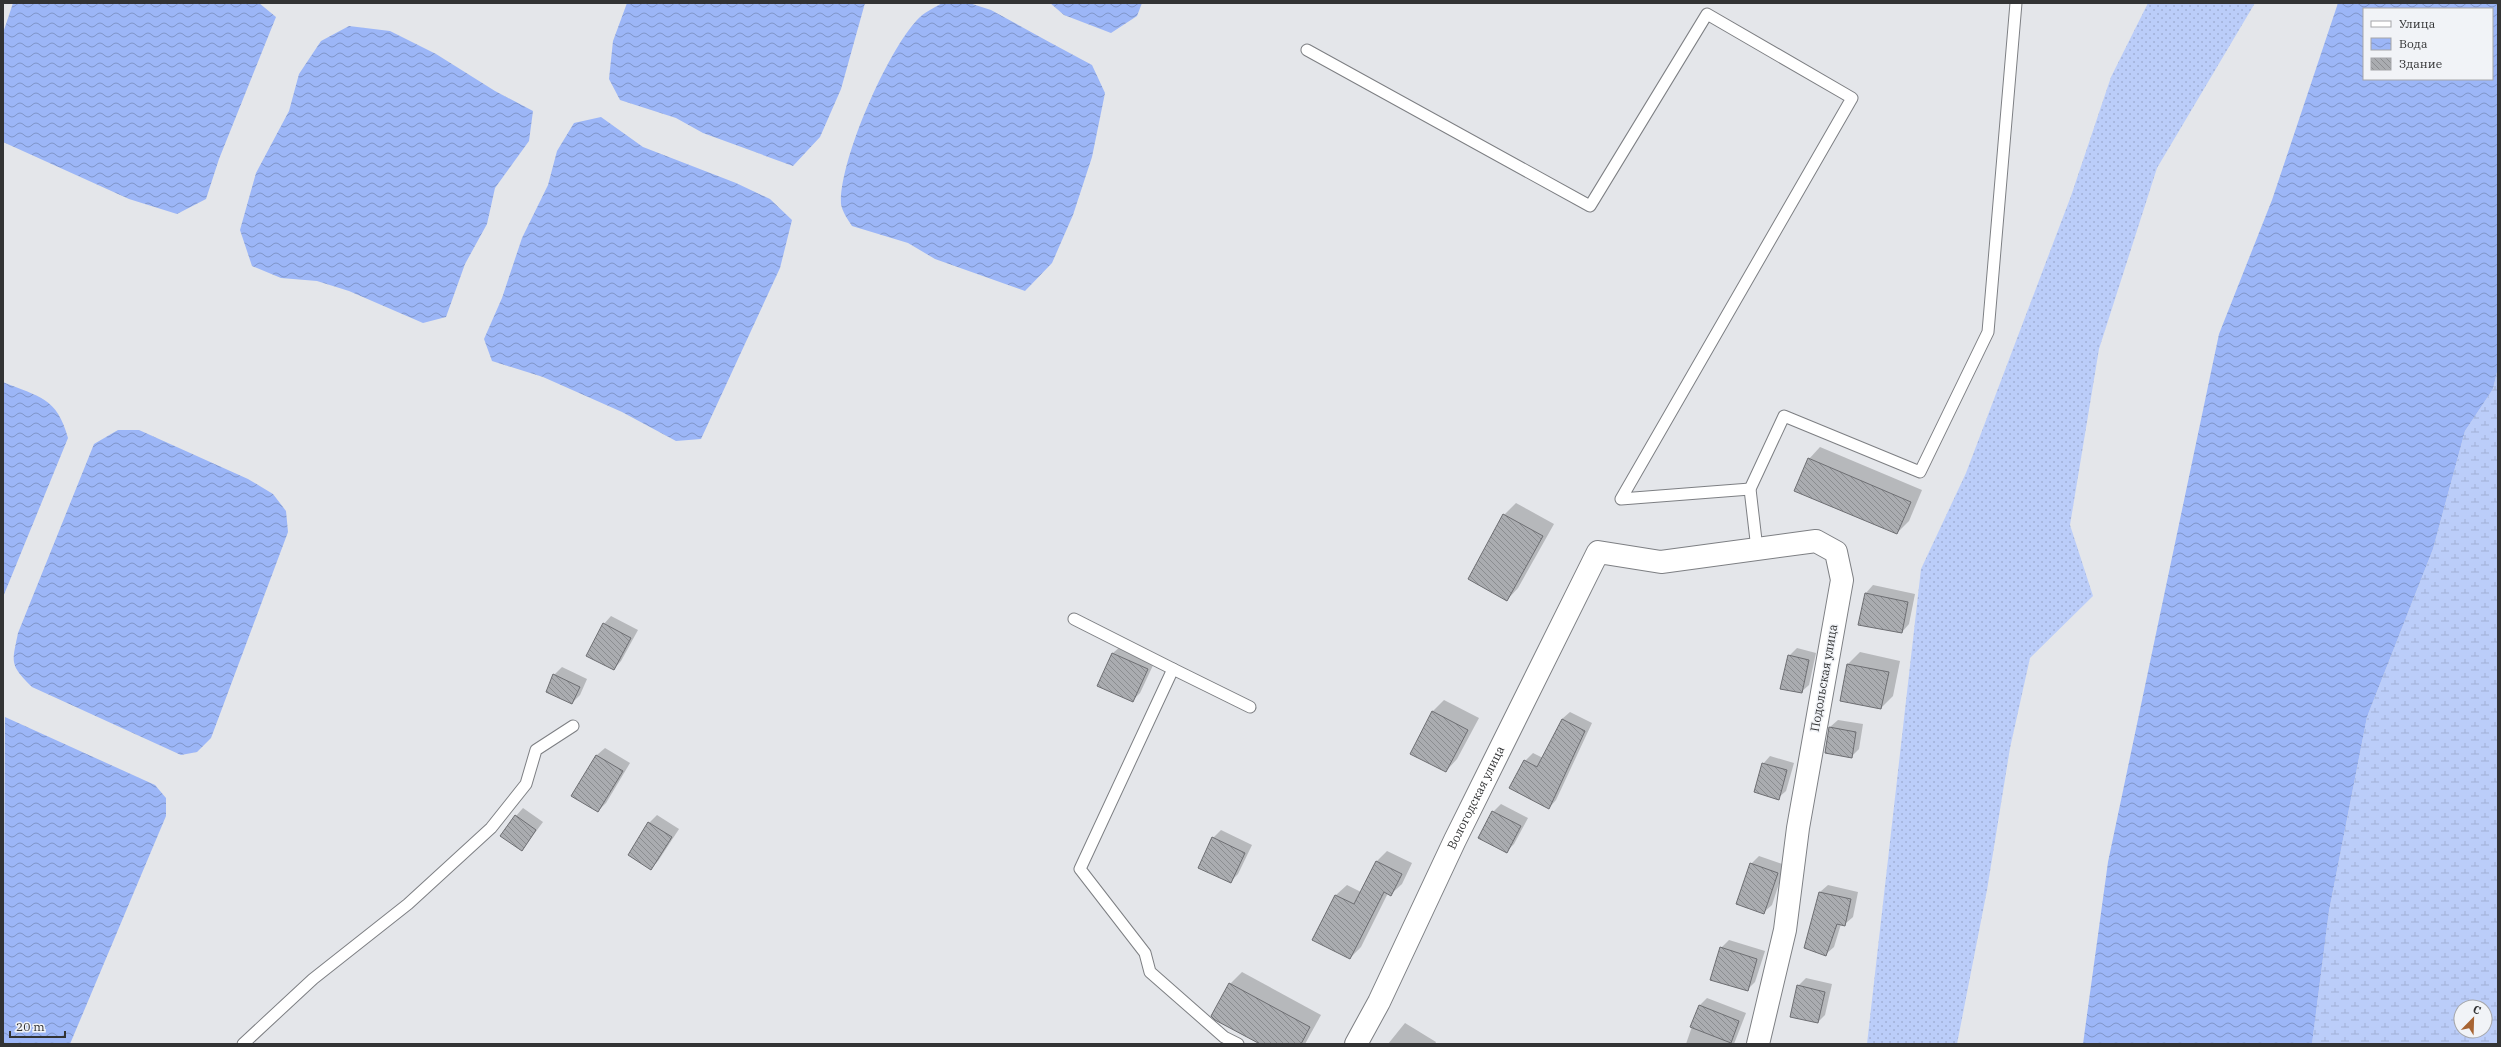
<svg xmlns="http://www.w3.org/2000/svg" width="2501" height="1047" viewBox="0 0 2501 1047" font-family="'IBM Plex Serif',serif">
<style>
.grass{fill:url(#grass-dots)}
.wetland{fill:url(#wetland-marsh);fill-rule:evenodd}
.water{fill:url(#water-waves);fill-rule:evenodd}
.shadow{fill:#0003}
.building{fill:url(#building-back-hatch);stroke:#6d6e72}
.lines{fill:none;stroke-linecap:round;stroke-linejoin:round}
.service-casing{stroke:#7d7f83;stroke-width:13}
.minor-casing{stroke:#7d7f83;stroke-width:24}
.service{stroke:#fff;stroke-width:11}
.minor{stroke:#fff;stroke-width:22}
.labels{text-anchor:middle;stroke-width:3;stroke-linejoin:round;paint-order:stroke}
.street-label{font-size:12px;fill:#323334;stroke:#f1f3f7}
</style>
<defs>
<pattern id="grass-dots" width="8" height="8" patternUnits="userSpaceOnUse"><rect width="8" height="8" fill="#bbcdf9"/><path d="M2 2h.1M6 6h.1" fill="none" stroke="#a1b0d6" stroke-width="1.8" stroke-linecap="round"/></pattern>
<pattern id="wetland-marsh" width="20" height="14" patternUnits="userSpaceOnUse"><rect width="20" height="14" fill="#bbcdf9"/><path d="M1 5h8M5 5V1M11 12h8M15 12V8" fill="none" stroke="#a1b0d6"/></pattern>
<pattern id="water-waves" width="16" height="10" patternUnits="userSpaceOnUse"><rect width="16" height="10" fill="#9cb6f7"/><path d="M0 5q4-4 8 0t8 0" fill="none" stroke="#8095c9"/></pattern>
<pattern id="building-back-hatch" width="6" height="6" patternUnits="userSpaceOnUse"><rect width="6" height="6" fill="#aaacb0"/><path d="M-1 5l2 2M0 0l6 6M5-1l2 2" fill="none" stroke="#8b8d90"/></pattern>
</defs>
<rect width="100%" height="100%" fill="#e4e6ea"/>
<path class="grass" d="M 2148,3 L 2255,3 L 2157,168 L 2099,349 L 2070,525 L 2093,596 L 2030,658 L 2010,748 L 1987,890 L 1957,1044 L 1867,1044 L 1921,569 L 1966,473 L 2071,196 L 2111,77 Z"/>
<path class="wetland" d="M 2498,368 L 2498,1044 L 2312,1044 L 2329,911 L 2367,717 L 2433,549 L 2465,431 L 2493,389 ZM 2461,1007 L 2485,1007 L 2485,1031 L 2461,1031 Z"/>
<g class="water">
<path d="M 13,3 L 259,3 L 276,17 L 219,159 L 206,199 L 177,214 L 129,199 L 3,142 L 3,33 Z"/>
<path d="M 627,3 L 865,3 L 841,89 L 820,137 L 793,166 L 703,133 L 676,118 L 620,100 L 609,79 L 613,41 Z"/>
<path d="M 942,3 L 969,3 L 991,10 L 1051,43 L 1092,65 L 1105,93 L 1092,157 L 1073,215 L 1052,263 L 1025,291 L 935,259 L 908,243 L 852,226 C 848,220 842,211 841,204 C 839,161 887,52 917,20 C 923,13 934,8 942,3 Z"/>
<path d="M 1050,3 L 1142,3 L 1137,16 L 1111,33 L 1064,15 Z"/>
<path d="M 2338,3 L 2498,3 L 2498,368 L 2493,389 L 2465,431 L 2433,549 L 2367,717 L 2329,911 L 2312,1044 L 2083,1044 L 2108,862 L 2219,334 L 2272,200 ZM 2364,9 L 2492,9 L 2492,79 L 2364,79 Z"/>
<path d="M 349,26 L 390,31 L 436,54 L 495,91 L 533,111 L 529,141 L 495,188 L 487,224 L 465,264 L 446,317 L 423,323 L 349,291 L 317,281 L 281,278 L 252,266 L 240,230 L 256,173 L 289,111 L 299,74 L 321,41 Z"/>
<path d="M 601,117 L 643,147 L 736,183 L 770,199 L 792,220 L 780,268 L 701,439 L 676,441 L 622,412 L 543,377 L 492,361 L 484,339 L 502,298 L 522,238 L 548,185 L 557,151 L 574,123 Z"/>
<path d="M 3,382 C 39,397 57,397 68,438 L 3,597 Z"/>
<path d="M 118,430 L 139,430 L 248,479 L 273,494 L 286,511 L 288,532 L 211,738 L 197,752 L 181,755 L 32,687 C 9,664 12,663 18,633 L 94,444 Z"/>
<path d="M 5,717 L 155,785 L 166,798 L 166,816 L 70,1044 L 3,1044 Z"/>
</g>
<g class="shadow">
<path d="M 1820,447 L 1922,490 L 1909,521 L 1897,533 L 1809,459 Z"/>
<path d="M 1516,503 L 1554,524 L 1518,588 L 1507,600 L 1504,515 Z"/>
<path d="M 1873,585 L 1915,594 L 1909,624 L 1902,632 L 1866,593 Z"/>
<path d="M 611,616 L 638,630 L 621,661 L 614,669 L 604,624 Z"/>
<path d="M 1121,646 L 1155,661 L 1140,693 L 1132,701 L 1113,653 Z"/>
<path d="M 1797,648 L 1816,653 L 1809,685 L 1801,692 L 1789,656 Z"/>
<path d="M 1860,652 L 1900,661 L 1893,696 L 1881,708 L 1841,700 L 1848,664 Z"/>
<path d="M 562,667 L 587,679 L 580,695 L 572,703 L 554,675 Z"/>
<path d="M 1444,700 L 1479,718 L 1457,759 L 1446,771 L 1432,712 Z"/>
<path d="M 1570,712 L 1592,723 L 1556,800 L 1549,808 L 1525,761 L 1533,753 L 1543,758 L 1562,719 Z"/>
<path d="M 1838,720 L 1863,724 L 1859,749 L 1851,757 L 1830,727 Z"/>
<path d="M 605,748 L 630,763 L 606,803 L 598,811 L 573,795 L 597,755 Z"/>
<path d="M 1770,756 L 1794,763 L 1786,791 L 1778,798 L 1763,764 Z"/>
<path d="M 1501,804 L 1528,818 L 1514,844 L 1506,852 L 1493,812 Z"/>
<path d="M 523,808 L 543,822 L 522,850 L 516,816 Z"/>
<path d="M 657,815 L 679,829 L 658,861 L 651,869 L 649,823 Z"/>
<path d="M 1221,830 L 1252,845 L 1238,874 L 1230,882 L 1213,838 Z"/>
<path d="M 1387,851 L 1412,863 L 1402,884 L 1391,894 L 1388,893 L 1361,947 L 1350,958 L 1313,939 L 1336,895 L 1347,885 L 1361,892 L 1377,861 Z"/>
<path d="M 1759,856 L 1785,865 L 1772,905 L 1764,912 L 1751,864 Z"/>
<path d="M 1828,885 L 1858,892 L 1853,917 L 1845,924 L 1841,924 L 1834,947 L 1826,954 L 1820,892 Z"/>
<path d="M 1729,940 L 1765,951 L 1755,982 L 1747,990 L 1721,948 Z"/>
<path d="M 1242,972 L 1321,1015 L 1305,1044 L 1263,1044 L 1230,984 Z"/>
<path d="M 1806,978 L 1832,984 L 1825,1015 L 1818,1022 L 1798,986 Z"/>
<path d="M 1707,998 L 1746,1013 L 1734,1044 L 1686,1044 L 1699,1006 Z"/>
<path d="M 1405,1023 L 1436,1042 L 1435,1044 L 1388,1044 Z"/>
</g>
<g class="building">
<path d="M 1808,458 L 1911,502 L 1897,534 L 1794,491 Z"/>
<path d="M 1503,514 L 1543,536 L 1507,601 L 1468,579 Z"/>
<path d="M 1865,593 L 1908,602 L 1902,633 L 1858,625 Z"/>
<path d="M 603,623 L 631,638 L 614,670 L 586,656 Z"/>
<path d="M 1112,653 L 1148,669 L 1133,702 L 1097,686 Z"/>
<path d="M 1788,655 L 1809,660 L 1802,693 L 1780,689 Z"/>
<path d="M 1847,664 L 1889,672 L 1881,709 L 1840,701 Z"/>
<path d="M 553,674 L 580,687 L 572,704 L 546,692 Z"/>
<path d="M 1432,711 L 1468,730 L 1446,772 L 1410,754 Z"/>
<path d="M 1562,719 L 1585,731 L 1549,809 L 1509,788 L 1524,760 L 1537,767 Z"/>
<path d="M 1829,727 L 1856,732 L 1852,758 L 1825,753 Z"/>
<path d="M 596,755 L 623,771 L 598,812 L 571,796 Z"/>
<path d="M 1762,763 L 1787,770 L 1779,800 L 1754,792 Z"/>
<path d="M 1492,811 L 1521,826 L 1507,853 L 1478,838 Z"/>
<path d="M 515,815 L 536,830 L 522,851 L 500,836 Z"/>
<path d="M 648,822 L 672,837 L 651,870 L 628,855 Z"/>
<path d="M 1212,837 L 1245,853 L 1231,883 L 1198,868 Z"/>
<path d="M 1376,861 L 1402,874 L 1391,896 L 1384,892 L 1350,959 L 1312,940 L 1335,895 L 1354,904 Z"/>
<path d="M 1750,863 L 1778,873 L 1764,914 L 1736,904 Z"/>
<path d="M 1819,892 L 1851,899 L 1845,926 L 1837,924 L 1826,956 L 1804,948 Z"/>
<path d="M 1720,947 L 1757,959 L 1748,991 L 1710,980 Z"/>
<path d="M 1229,983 L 1310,1027 L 1301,1044 L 1260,1044 L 1215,1020 L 1211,1016 Z"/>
<path d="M 1797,985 L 1825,992 L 1818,1023 L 1790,1017 Z"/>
<path d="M 1699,1005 L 1739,1021 L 1731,1043 L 1690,1027 Z"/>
</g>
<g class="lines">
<defs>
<g id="service">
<path d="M 1307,50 L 1590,206 L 1707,14 L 1852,98 L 1621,499 L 1750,489"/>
<path d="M 1757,549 L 1750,489 L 1784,416 L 1920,472 L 1988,332 L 2016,3"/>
<path d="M 1074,619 L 1173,669 L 1080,869 L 1145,953 L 1150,972 L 1224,1037 L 1238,1044"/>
<path d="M 1173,669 L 1250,707"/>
<path d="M 243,1044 L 313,979 L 408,904 L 491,828 L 526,784 L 536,750 L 573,726"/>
</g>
<g id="minor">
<path id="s1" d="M 1356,1044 L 1379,1002 L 1455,840 L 1598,552 L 1661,562 L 1816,541 L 1836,552 L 1842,580 L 1798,828 L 1785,930 L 1758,1044"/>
</g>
</defs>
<use href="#service" class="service-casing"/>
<use href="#minor" class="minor-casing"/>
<use href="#service" class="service"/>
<use href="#minor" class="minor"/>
</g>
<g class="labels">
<g class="street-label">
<text transform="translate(1824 678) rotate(-80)" y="4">Подольская улица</text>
<text dy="4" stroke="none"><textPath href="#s1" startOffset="274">Вологодская улица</textPath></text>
</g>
</g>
<rect width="2501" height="1047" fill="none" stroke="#323334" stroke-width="8"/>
<rect x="2363" y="8" width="130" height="72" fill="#f1f3f7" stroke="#a5a6a9"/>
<rect x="2371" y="21" width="20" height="6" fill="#ffffff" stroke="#a5a6a9"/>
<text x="2399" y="28" font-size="12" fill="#323334">Улица</text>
<rect x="2371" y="38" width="20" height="12" fill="url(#water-waves)" stroke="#a5a6a9"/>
<text x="2399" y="48" font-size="12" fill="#323334">Вода</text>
<rect x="2371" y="58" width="20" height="12" fill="url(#building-back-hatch)" stroke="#a5a6a9"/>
<text x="2399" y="68" font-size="12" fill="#323334">Здание</text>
<g transform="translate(2473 1019) rotate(23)"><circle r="19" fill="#f1f3f7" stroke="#a5a6a9"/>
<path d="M0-3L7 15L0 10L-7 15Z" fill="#a76433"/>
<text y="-6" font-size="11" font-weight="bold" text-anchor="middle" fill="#323334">С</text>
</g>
<path d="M10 1031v6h55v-6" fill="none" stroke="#323334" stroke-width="2"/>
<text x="16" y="1031" font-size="12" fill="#323334" stroke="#f1f3f7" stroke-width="3" paint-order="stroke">20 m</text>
</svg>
